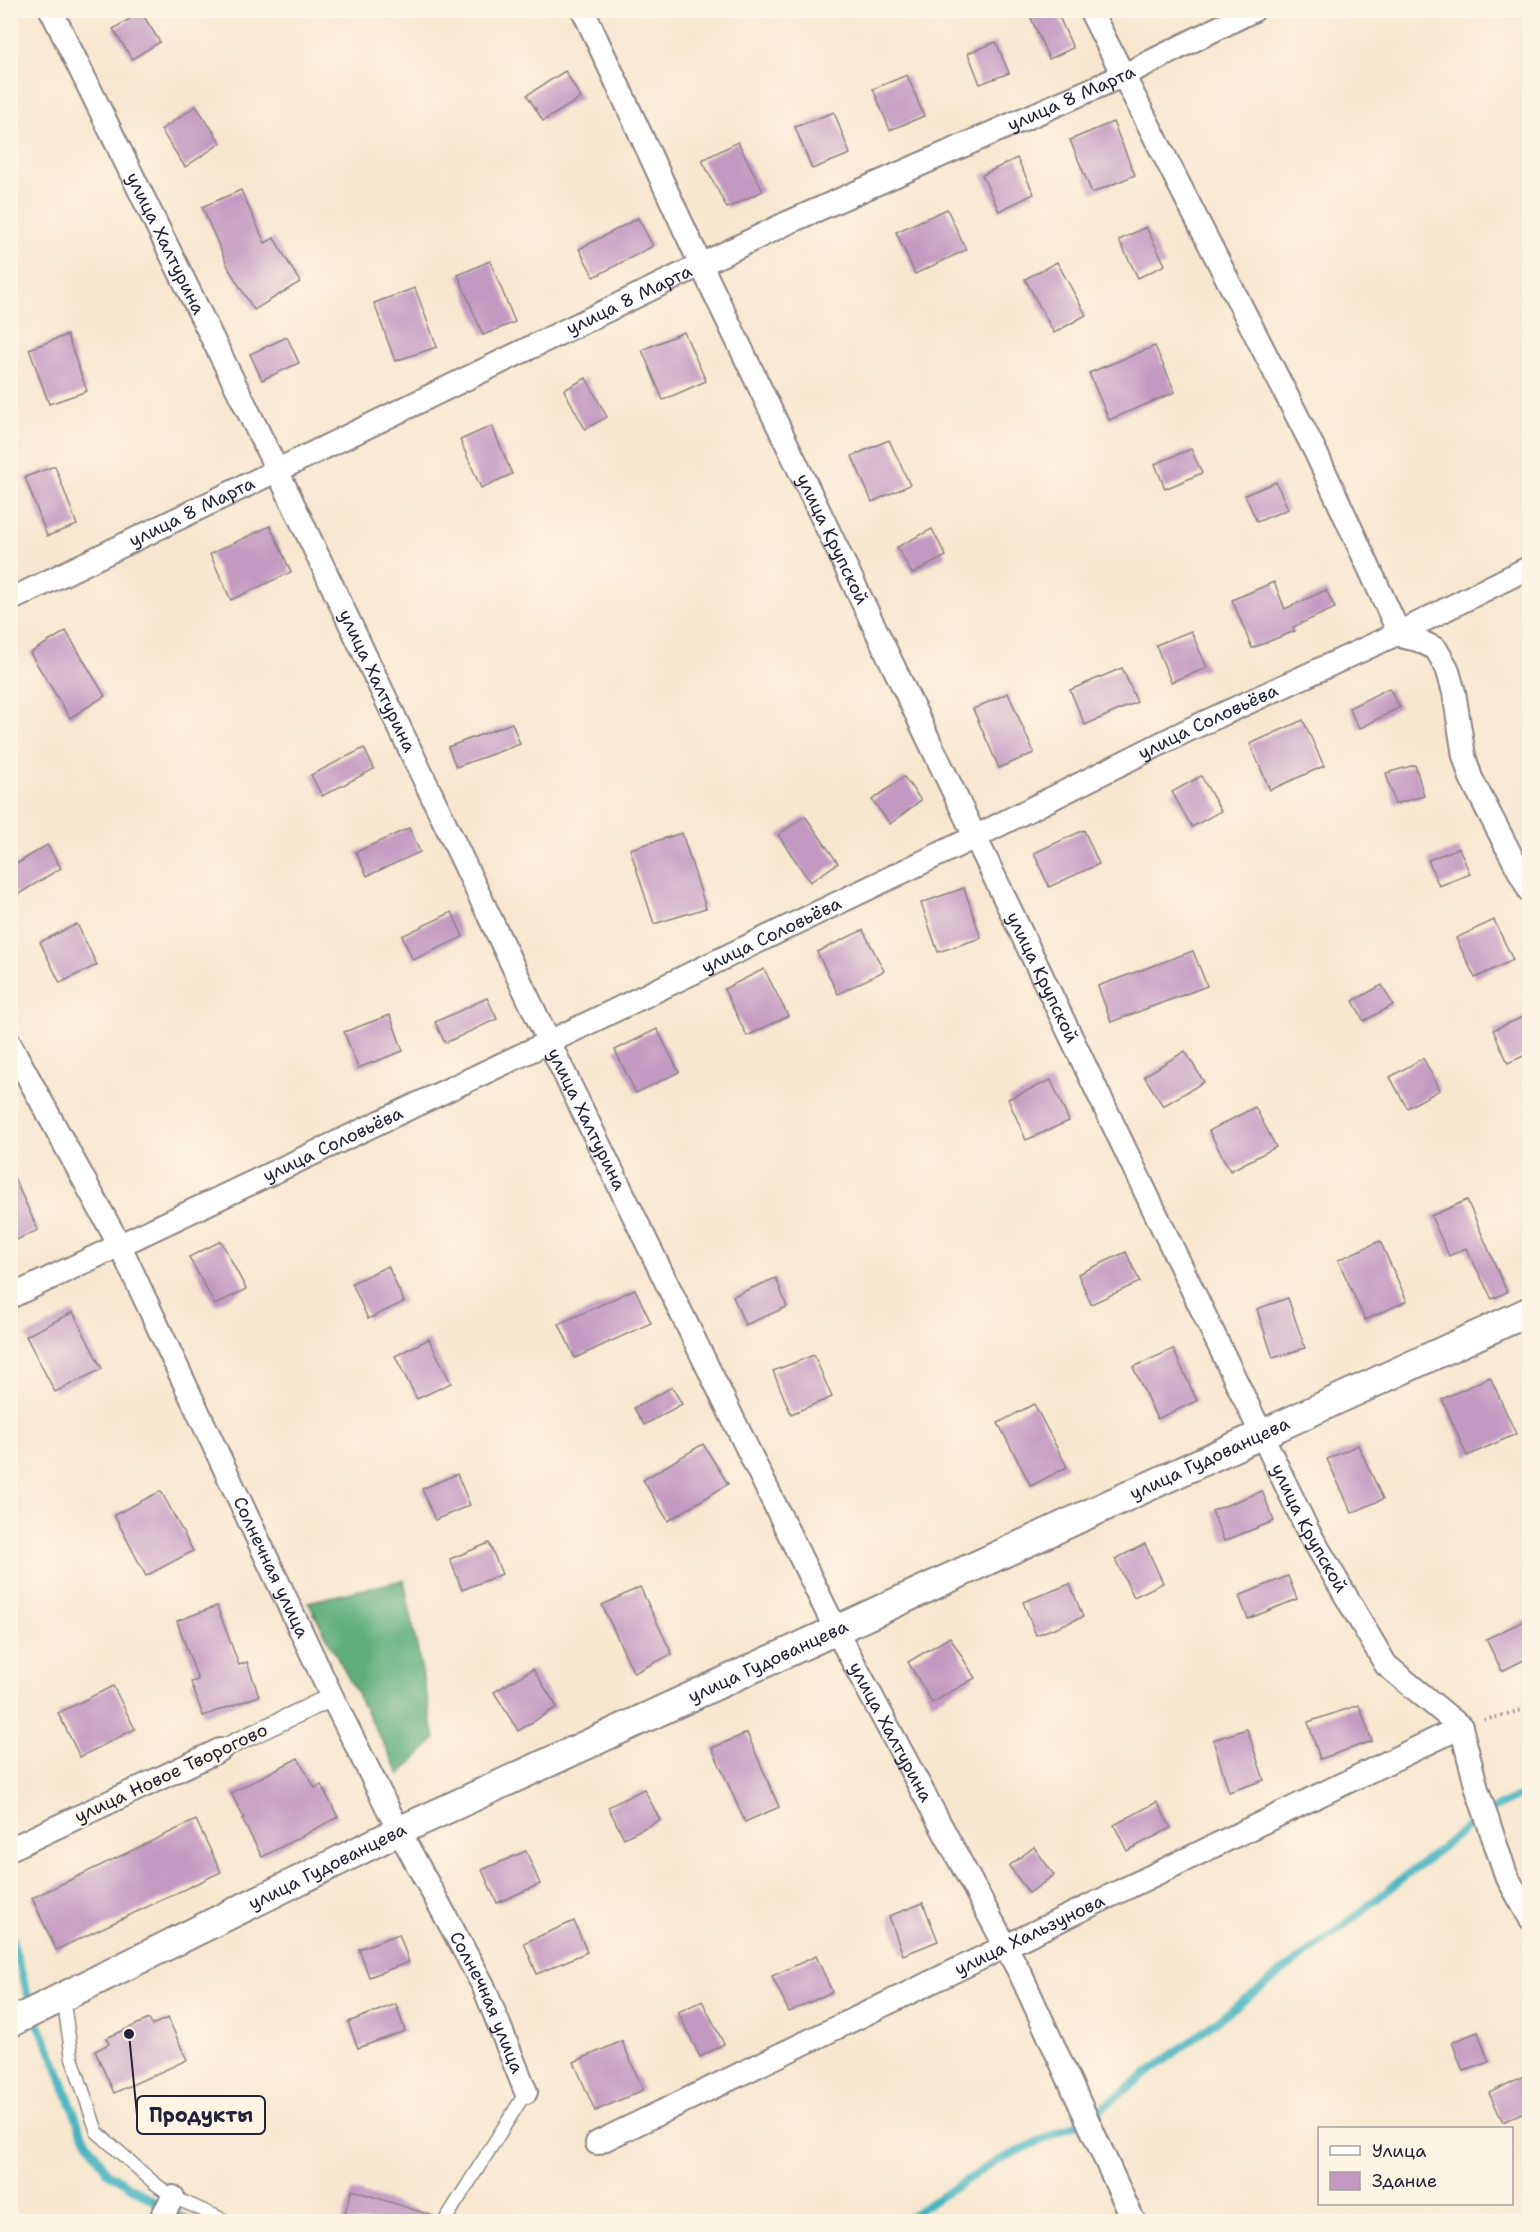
<svg xmlns="http://www.w3.org/2000/svg" width="1540" height="2232" viewBox="0 0 1540 2232" font-family="'Shantell Sans',sans-serif">
<style>
.forest{fill:#60af7a;stroke:#41685a;stroke-width:1.5}
.lines{fill:none;stroke-linecap:round;stroke-linejoin:round}
.stream{stroke:#45b3c0;stroke-width:8}
.building{fill:#c499c1}
.service-casing{stroke:#8c8485;stroke-width:15}
.pedestrian-casing{stroke:#8c8485;stroke-width:21}
.minor-casing{stroke:#8c8485;stroke-width:26}
.tertiary-casing{stroke:#8c8485;stroke-width:32}
.path{stroke:#8c8485;stroke-width:4;stroke-dasharray:1.5 4.5;stroke-linecap:butt}
.service{stroke:#fff;stroke-width:12}
.pedestrian{stroke:#fff;stroke-width:18}
.minor{stroke:#fff;stroke-width:22}
.tertiary{stroke:#fff;stroke-width:28}
.labels{text-anchor:middle;stroke-width:4.5;stroke-linejoin:round;paint-order:stroke}
.street-label{font-size:18px;fill:#22223b;stroke:#fcf5e5}
.leader{fill:none;stroke:#22223b;stroke-width:2}
.callout-dot{fill:#22223b;stroke:#fcf5e5;stroke-width:2}
.callout{fill:#fcf5e5;stroke:#22223b;stroke-width:2}
.callout-label{font-size:20px;text-anchor:middle;font-weight:bold;fill:#22223b}
</style>
<rect width="100%" height="100%" fill="#fcf5e5"/>
<filter id="ink" filterUnits="userSpaceOnUse"><feTurbulence type="fractalNoise" baseFrequency=".0167" numOctaves="2"/><feDisplacementMap in="SourceGraphic" scale="12" xChannelSelector="R" yChannelSelector="G"/><feConvolveMatrix kernelMatrix="1 2 1 2 8 2 1 2 1" color-interpolation-filters="sRGB"/></filter>
<filter id="wash" filterUnits="userSpaceOnUse"><feTurbulence type="fractalNoise" baseFrequency=".008" numOctaves="4" result="noise"/><feDisplacementMap in="SourceGraphic" scale="24" xChannelSelector="R" yChannelSelector="G"/><feGaussianBlur stdDeviation="1.35" result="paint"/><feColorMatrix in="noise" values="0 0 0 0 0 0 0 0 0 0 0 0 0 0 0 0 0 1.4 0 .05"/><feComposite in="paint" operator="in"/></filter>
<g filter="url(#wash)">
<rect width="100%" height="100%" fill="#f7e7cf"/>
<path class="forest" d="M 404,1580 L 435,1739 L 400,1775 L 308,1602 Z"/>
<g class="lines">
<g class="stream">
<path d="M 10,1932 L 31,2006"/>
<path d="M 35,2017 L 54,2058 L 80,2129 L 107,2172 L 166,2209 L 192,2222"/>
<path d="M 901,2222 L 993,2163 L 1087,2119 L 1343,1926 L 1485,1813 L 1530,1791"/>
</g>
</g>
<g id="blocks">
<g class="building">
<path d="M 1048,10 L 1056,10 L 1073,48 L 1049,59 L 1031,18 Z"/>
<path d="M 141,12 L 160,42 L 132,59 L 113,29 Z"/>
<path d="M 996,42 L 1009,73 L 980,84 L 968,53 Z"/>
<path d="M 565,71 L 581,98 L 543,121 L 527,95 Z"/>
<path d="M 907,75 L 924,116 L 890,130 L 873,89 Z"/>
<path d="M 196,106 L 221,143 L 185,167 L 161,130 Z"/>
<path d="M 834,112 L 850,154 L 812,169 L 795,127 Z"/>
<path d="M 1113,122 L 1135,175 L 1092,193 L 1070,140 Z"/>
<path d="M 738,142 L 763,191 L 727,208 L 702,160 Z"/>
<path d="M 1017,158 L 1034,194 L 999,211 L 982,175 Z"/>
<path d="M 241,190 L 265,243 L 274,238 L 300,282 L 254,310 L 230,271 L 202,207 Z"/>
<path d="M 947,209 L 966,250 L 915,274 L 896,232 Z"/>
<path d="M 638,218 L 653,246 L 594,277 L 579,249 Z"/>
<path d="M 1146,227 L 1165,265 L 1138,278 L 1119,240 Z"/>
<path d="M 490,261 L 515,322 L 483,335 L 458,275 Z"/>
<path d="M 1057,262 L 1086,315 L 1054,333 L 1025,279 Z"/>
<path d="M 415,288 L 437,347 L 395,361 L 374,303 Z"/>
<path d="M 684,332 L 706,381 L 663,400 L 642,350 Z"/>
<path d="M 67,335 L 87,391 L 49,404 L 29,349 Z"/>
<path d="M 287,337 L 299,363 L 262,380 L 250,354 Z"/>
<path d="M 1155,346 L 1175,392 L 1109,420 L 1089,373 Z"/>
<path d="M 586,378 L 607,417 L 585,429 L 564,390 Z"/>
<path d="M 492,426 L 512,474 L 481,488 L 460,440 Z"/>
<path d="M 889,440 L 910,485 L 872,502 L 852,456 Z"/>
<path d="M 1191,449 L 1202,473 L 1165,489 L 1155,464 Z"/>
<path d="M 55,466 L 77,525 L 47,536 L 25,477 Z"/>
<path d="M 1276,482 L 1288,509 L 1257,522 L 1245,495 Z"/>
<path d="M 270,526 L 291,572 L 231,600 L 210,554 Z"/>
<path d="M 932,529 L 946,556 L 912,574 L 897,547 Z"/>
<path d="M 1274,582 L 1285,609 L 1326,590 L 1335,608 L 1293,627 L 1295,631 L 1252,648 L 1232,600 Z"/>
<path d="M 66,631 L 105,696 L 70,718 L 30,653 Z"/>
<path d="M 1191,631 L 1207,668 L 1171,682 L 1156,645 Z"/>
<path d="M 1122,668 L 1137,702 L 1085,725 L 1070,690 Z"/>
<path d="M 1389,688 L 1400,707 L 1359,729 L 1349,708 Z"/>
<path d="M 1008,693 L 1034,753 L 999,768 L 973,709 Z"/>
<path d="M 1303,720 L 1324,766 L 1270,790 L 1250,744 Z"/>
<path d="M 512,723 L 520,744 L 456,767 L 448,747 Z"/>
<path d="M 364,748 L 374,769 L 322,796 L 311,775 Z"/>
<path d="M 1415,765 L 1424,796 L 1395,804 L 1386,773 Z"/>
<path d="M 1201,776 L 1221,811 L 1192,827 L 1172,792 Z"/>
<path d="M 904,777 L 921,800 L 890,824 L 872,800 Z"/>
<path d="M 805,816 L 838,863 L 810,882 L 778,835 Z"/>
<path d="M 409,828 L 420,852 L 367,876 L 356,852 Z"/>
<path d="M 1084,830 L 1099,864 L 1049,887 L 1034,853 Z"/>
<path d="M 682,833 L 706,908 L 654,924 L 630,849 Z"/>
<path d="M 47,845 L 61,868 L 17,895 L 10,885 L 10,868 Z"/>
<path d="M 1459,848 L 1470,874 L 1439,886 L 1428,860 Z"/>
<path d="M 964,888 L 981,938 L 938,952 L 921,903 Z"/>
<path d="M 452,912 L 463,937 L 413,960 L 402,936 Z"/>
<path d="M 1494,920 L 1513,960 L 1475,978 L 1456,938 Z"/>
<path d="M 77,924 L 97,965 L 60,983 L 40,942 Z"/>
<path d="M 863,930 L 884,971 L 838,994 L 817,952 Z"/>
<path d="M 1193,951 L 1207,986 L 1111,1022 L 1098,986 Z"/>
<path d="M 764,969 L 788,1016 L 747,1036 L 724,989 Z"/>
<path d="M 1382,985 L 1393,1005 L 1364,1021 L 1353,1001 Z"/>
<path d="M 487,998 L 497,1019 L 445,1043 L 435,1022 Z"/>
<path d="M 1530,1014 L 1530,1053 L 1508,1063 L 1493,1030 Z"/>
<path d="M 390,1015 L 403,1051 L 358,1068 L 344,1032 Z"/>
<path d="M 657,1029 L 679,1072 L 636,1093 L 615,1050 Z"/>
<path d="M 1185,1051 L 1204,1082 L 1163,1106 L 1144,1076 Z"/>
<path d="M 1423,1058 L 1440,1090 L 1407,1108 L 1390,1077 Z"/>
<path d="M 1051,1080 L 1069,1121 L 1026,1140 L 1008,1099 Z"/>
<path d="M 1255,1107 L 1276,1147 L 1230,1171 L 1209,1131 Z"/>
<path d="M 10,1169 L 38,1230 L 10,1243 Z"/>
<path d="M 1467,1200 L 1507,1292 L 1492,1299 L 1466,1248 L 1449,1256 L 1431,1216 Z"/>
<path d="M 221,1241 L 246,1289 L 215,1305 L 189,1257 Z"/>
<path d="M 1380,1241 L 1407,1301 L 1365,1320 L 1338,1260 Z"/>
<path d="M 1126,1252 L 1140,1282 L 1091,1304 L 1078,1274 Z"/>
<path d="M 388,1266 L 404,1302 L 368,1319 L 352,1283 Z"/>
<path d="M 776,1278 L 787,1307 L 745,1325 L 733,1296 Z"/>
<path d="M 635,1289 L 651,1323 L 575,1358 L 559,1324 Z"/>
<path d="M 1288,1298 L 1305,1348 L 1273,1358 L 1257,1309 Z"/>
<path d="M 73,1312 L 102,1369 L 55,1392 L 26,1336 Z"/>
<path d="M 429,1339 L 451,1383 L 417,1399 L 395,1356 Z"/>
<path d="M 1173,1349 L 1197,1401 L 1157,1419 L 1133,1367 Z"/>
<path d="M 814,1355 L 832,1397 L 791,1414 L 773,1371 Z"/>
<path d="M 1490,1377 L 1516,1434 L 1467,1456 L 1442,1399 Z"/>
<path d="M 672,1387 L 682,1404 L 644,1425 L 634,1408 Z"/>
<path d="M 1034,1404 L 1067,1467 L 1031,1486 L 998,1423 Z"/>
<path d="M 703,1444 L 728,1484 L 668,1521 L 643,1480 Z"/>
<path d="M 1358,1445 L 1383,1499 L 1352,1513 L 1327,1459 Z"/>
<path d="M 457,1474 L 470,1505 L 435,1520 L 422,1489 Z"/>
<path d="M 161,1491 L 193,1551 L 146,1576 L 114,1515 Z"/>
<path d="M 1262,1491 L 1274,1521 L 1224,1541 L 1212,1511 Z"/>
<path d="M 489,1543 L 502,1574 L 462,1590 L 450,1559 Z"/>
<path d="M 1145,1544 L 1163,1583 L 1134,1597 L 1115,1559 Z"/>
<path d="M 1288,1576 L 1297,1599 L 1248,1619 L 1239,1596 Z"/>
<path d="M 1070,1584 L 1083,1617 L 1036,1635 L 1023,1602 Z"/>
<path d="M 640,1587 L 672,1654 L 634,1673 L 602,1605 Z"/>
<path d="M 217,1606 L 239,1665 L 247,1662 L 259,1696 L 203,1716 L 191,1682 L 198,1680 L 177,1621 Z"/>
<path d="M 1530,1618 L 1530,1657 L 1502,1671 L 1486,1639 Z"/>
<path d="M 950,1637 L 975,1678 L 932,1703 L 908,1662 Z"/>
<path d="M 533,1669 L 557,1707 L 518,1731 L 494,1692 Z"/>
<path d="M 113,1686 L 135,1729 L 80,1757 L 58,1713 Z"/>
<path d="M 1359,1705 L 1372,1741 L 1320,1759 L 1308,1722 Z"/>
<path d="M 1247,1729 L 1264,1780 L 1229,1792 L 1213,1740 Z"/>
<path d="M 747,1733 L 779,1807 L 745,1822 L 712,1748 Z"/>
<path d="M 298,1758 L 315,1788 L 321,1785 L 338,1817 L 262,1857 L 242,1819 L 244,1818 L 231,1793 Z"/>
<path d="M 644,1789 L 660,1820 L 624,1838 L 608,1807 Z"/>
<path d="M 1157,1802 L 1171,1828 L 1127,1851 L 1114,1825 Z"/>
<path d="M 196,1820 L 221,1872 L 56,1950 L 32,1898 Z"/>
<path d="M 1034,1847 L 1054,1875 L 1029,1893 L 1009,1866 Z"/>
<path d="M 526,1851 L 540,1884 L 497,1903 L 482,1870 Z"/>
<path d="M 923,1903 L 938,1941 L 903,1955 L 889,1916 Z"/>
<path d="M 574,1921 L 587,1952 L 537,1974 L 524,1943 Z"/>
<path d="M 399,1934 L 409,1962 L 369,1977 L 359,1949 Z"/>
<path d="M 816,1956 L 832,1992 L 789,2012 L 772,1976 Z"/>
<path d="M 702,2001 L 724,2044 L 700,2057 L 678,2012 Z"/>
<path d="M 396,2004 L 405,2031 L 358,2048 L 348,2022 Z"/>
<path d="M 168,2018 L 187,2060 L 114,2093 L 95,2051 L 109,2044 L 106,2038 L 149,2019 L 152,2025 Z"/>
<path d="M 1478,2032 L 1489,2062 L 1463,2071 L 1452,2042 Z"/>
<path d="M 622,2041 L 643,2090 L 595,2111 L 574,2062 Z"/>
<path d="M 1530,2073 L 1530,2109 L 1503,2122 L 1489,2093 Z"/>
<path d="M 352,2190 L 437,2217 L 436,2222 L 342,2222 Z"/>
</g>
</g>
</g>
<g filter="url(#ink)">
<use href="#blocks" fill-opacity="0" stroke="#8c8485" stroke-width="1.5"/>
<g class="lines">
<defs>
<g id="service">
<path d="M 63,1997 L 72,2058 L 97,2132 L 153,2182 L 173,2197 L 229,2222"/>
<path d="M 444,2222 L 526,2092"/>
</g>
<path id="pedestrian" d="M 220,1750 L 332,1697"/>
<g id="minor">
<path id="s1" d="M 51,10 L 277,470 L 549,1042 L 836,1630 L 1021,1975 L 1134,2222"/>
<path id="s2" d="M 583,10 L 701,265 L 1308,1531 L 1386,1665 L 1461,1727 L 1477,1789 L 1506,1875 L 1530,1918"/>
<path d="M 1090,10 L 1316,453 L 1399,633 L 1404,637 L 1418,640 L 1436,649 L 1447,668 L 1454,692 L 1464,756 L 1471,778 L 1530,892"/>
<path id="s3" d="M 10,600 L 787,223 L 1122,76 L 1254,10"/>
<path id="s4" d="M 10,1044 L 120,1246 L 332,1697 L 399,1831 L 483,1985 L 526,2092"/>
<path id="s5" d="M 10,1297 L 549,1042 L 975,837 L 1186,731 L 1399,633 L 1530,567"/>
<path d="M 10,1849 L 220,1750"/>
<path id="s6" d="M 597,2143 L 1461,1727"/>
<path d="M 159,2222 L 173,2197"/>
</g>
<g id="tertiary">
<path id="s7" d="M 10,2023 L 399,1831 L 1530,1311"/>
</g>
</defs>
<use href="#service" class="service-casing"/>
<use href="#pedestrian" class="pedestrian-casing"/>
<use href="#minor" class="minor-casing"/>
<use href="#tertiary" class="tertiary-casing"/>
<path class="path" d="M 1484,1720 L 1530,1708"/>
<use href="#service" class="service"/>
<use href="#pedestrian" class="pedestrian"/>
<use href="#minor" class="minor"/>
<use href="#tertiary" class="tertiary"/>
</g>
</g>
<g class="labels">
<g class="street-label">
<text dy="6" stroke="none"><textPath href="#s3" startOffset="1174">улица 8 Марта</textPath></text>
<text dy="6" stroke="none"><textPath href="#s1" startOffset="260">улица Халтурина</textPath></text>
<text dy="6" stroke="none"><textPath href="#s3" startOffset="688">улица 8 Марта</textPath></text>
<text dy="6" stroke="none"><textPath href="#s3" startOffset="202">улица 8 Марта</textPath></text>
<text dy="6" stroke="none"><textPath href="#s2" startOffset="585">улица Крупской</textPath></text>
<text dy="6" stroke="none"><textPath href="#s1" startOffset="746">улица Халтурина</textPath></text>
<text dy="6" stroke="none"><textPath href="#s5" startOffset="1329">улица Соловьёва</textPath></text>
<text dy="6" stroke="none"><textPath href="#s5" startOffset="843">улица Соловьёва</textPath></text>
<text dy="6" stroke="none"><textPath href="#s2" startOffset="1071">улица Крупской</textPath></text>
<text dy="6" stroke="none"><textPath href="#s1" startOffset="1232">улица Халтурина</textPath></text>
<text dy="6" stroke="none"><textPath href="#s5" startOffset="357">улица Соловьёва</textPath></text>
<text dy="6" stroke="none"><textPath href="#s7" startOffset="1326">улица Гудованцева</textPath></text>
<text dy="6" stroke="none"><textPath href="#s2" startOffset="1683">улица Крупской</textPath></text>
<text dy="6" stroke="none"><textPath href="#s4" startOffset="585">Солнечная улица</textPath></text>
<text dy="6" stroke="none"><textPath href="#s7" startOffset="840">улица Гудованцева</textPath></text>
<text dy="6" stroke="none"><textPath href="#s1" startOffset="1916">улица Халтурина</textPath></text>
<text transform="translate(171 1773) rotate(-25)" y="6">улица Новое Творогово</text>
<text dy="6" stroke="none"><textPath href="#s7" startOffset="354">улица Гудованцева</textPath></text>
<text dy="6" stroke="none"><textPath href="#s6" startOffset="480">улица Хальзунова</textPath></text>
<text dy="6" stroke="none"><textPath href="#s4" startOffset="1071">Солнечная улица</textPath></text>
</g>
</g>
<path class="leader" d="M129 2034L137 2115"/>
<circle class="callout-dot" cx="129" cy="2034" r="6"/>
<rect class="callout" x="137" y="2096" width="128" height="38" rx="6"/>
<g class="callout-label">
<text x="201" y="2122">Продукты</text>
</g>
<rect width="1540" height="2232" fill="none" stroke="#fcf5e5" stroke-width="36"/>
<rect x="1318" y="2127" width="195" height="78" fill="#fcf5e5" stroke="#a5a1a1" stroke-width="1.5"/>
<rect x="1330" y="2146" width="30" height="9" fill="#ffffff" stroke="#a5a1a1" stroke-width="1.5"/>
<text x="1372" y="2157" font-size="18" fill="#22223b">Улица</text>
<rect x="1330" y="2172" width="30" height="18" fill="#c499c1" stroke="#a5a1a1" stroke-width="1.5"/>
<text x="1372" y="2187" font-size="18" fill="#22223b">Здание</text>
</svg>
